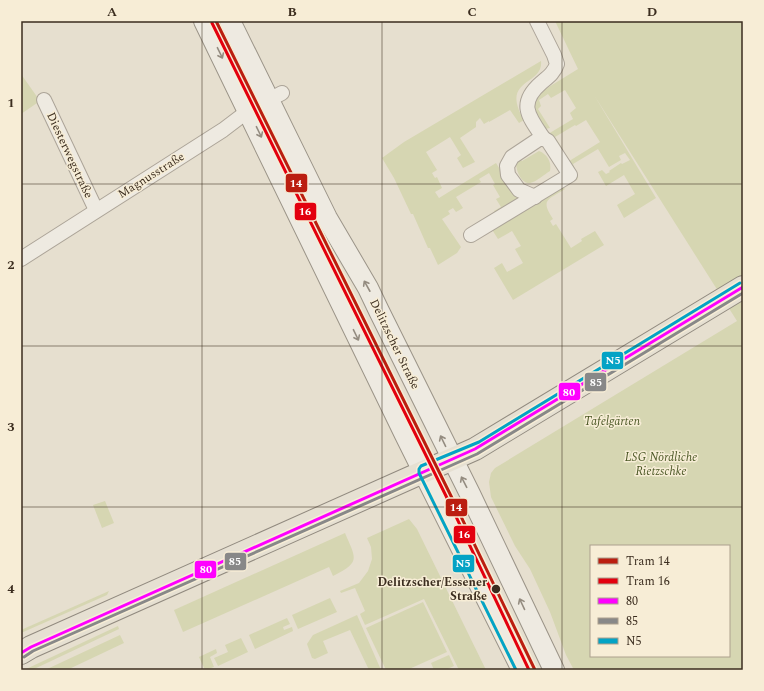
<svg xmlns="http://www.w3.org/2000/svg" width="764" height="691" viewBox="0 0 764 691" font-family="Spectral,serif">
<style>
.green{fill:#d6d6b2;fill-rule:evenodd}
.lines{fill:none;stroke-linecap:round;stroke-linejoin:round}
.street-casing{stroke:#aca498;stroke-width:16}
.secondary-casing{stroke:#9b9488;stroke-width:22}
.primary-casing{stroke:#918a7f;stroke-width:24}
.street{stroke:#eeeae1;stroke-width:14}
.secondary{stroke:#eeeae1;stroke-width:20}
.primary{stroke:#e6e0d2;stroke-width:22}
.bus-1-casing{stroke:#f7edd6;stroke-width:6}
.bus-2-casing{stroke:#f7edd6;stroke-width:6}
.bus-3-casing{stroke:#f7edd6;stroke-width:6}
.bus-1{stroke:#f0f;stroke-width:3}
.bus-2{stroke:#888;stroke-width:3}
.bus-3{stroke:#03a3c5;stroke-width:3}
.tram-1-casing{stroke:#f7edd6;stroke-width:6}
.tram-2-casing{stroke:#f7edd6;stroke-width:6}
.tram-1{stroke:#bb1e10;stroke-width:3}
.tram-2{stroke:#e3000f;stroke-width:3}
.oneway{stroke:#948c80}
.grid{fill:none;stroke:#3b2d1f;stroke-width:1;stroke-opacity:0.55}
.stop-dot{fill:#3b2d1f;stroke:#f7edd6;stroke-width:1.5}
.labels{text-anchor:middle;stroke-width:3;stroke-linejoin:round;paint-order:stroke}
.street-label{font-size:12px;fill:#3b2d1f;stroke:#f7edd6}
.park-label{font-size:12px;font-style:italic;fill:#4c5826;stroke:#f7edd6}
.stop-label{font-size:12px;font-weight:bold;fill:#3b2d1f;stroke:#f7edd6;text-anchor:end}
.line-badge{stroke:#f7edd6;stroke-width:1.5}
.badge-label{font-size:11px;text-anchor:middle;font-weight:bold;fill:#fff}
.neatline{fill:none;stroke:#3b2d1f;stroke-width:1.5}
.grid-label{font-size:13px;text-anchor:middle;font-weight:bold;fill:#3b2d1f}
</style>
<rect width="100%" height="100%" fill="#e6dfcf"/>
<g class="green">
<path d="M 555,21 L 743,21 L 743,670 L 574,670 L 566,655 L 550,612 L 530,569 L 515,546 L 491,497 L 489,482 L 491,473 L 495,468 L 737,321 L 594,95 L 656,198 L 624,218 L 617,205 L 635,194 L 624,175 L 606,186 L 598,172 L 602,170 L 606,174 L 610,172 L 609,171 L 621,163 L 622,164 L 630,160 L 625,153 L 619,156 L 621,160 L 609,167 L 598,149 L 573,164 L 578,177 L 577,180 L 566,163 L 600,142 L 586,120 L 576,126 L 575,125 L 555,137 L 562,148 L 558,151 L 548,134 L 573,119 L 570,113 L 576,108 L 565,90 L 551,98 L 548,94 L 539,100 L 541,106 L 538,109 L 550,128 L 545,129 L 534,111 L 533,104 L 539,93 L 578,69 ZM 591,546 L 729,546 L 729,656 L 591,656 Z"/>
<path d="M 541,61 C 544,86 499,78 524,120 L 519,123 L 510,110 L 489,122 L 489,121 L 484,124 L 480,118 L 476,122 L 476,127 L 460,138 L 475,162 L 463,168 L 457,158 L 461,155 L 450,137 L 426,152 L 437,170 L 432,173 L 435,178 L 437,177 L 442,188 L 435,192 L 439,198 L 496,163 L 520,201 L 496,215 L 494,211 L 501,207 L 496,199 L 500,197 L 493,185 L 495,184 L 489,173 L 479,179 L 481,182 L 456,197 L 463,208 L 456,212 L 453,208 L 448,211 L 450,214 L 442,219 L 461,247 L 457,253 L 438,265 L 430,248 L 428,248 L 413,214 L 411,214 L 394,178 L 382,158 L 404,142 Z"/>
<path d="M 21,74 L 40,101 L 21,114 Z"/>
<path d="M 539,151 C 547,154 552,162 550,171 C 545,174 536,182 530,183 C 521,184 516,170 516,163 L 521,160 L 522,161 Z"/>
<path d="M 561,185 L 565,189 C 548,200 540,199 553,219 L 550,221 L 553,226 L 556,224 L 571,248 L 582,241 L 581,239 L 595,231 L 604,245 L 513,300 L 494,268 L 502,263 L 507,272 L 523,263 L 515,249 L 521,246 L 512,231 L 498,239 L 491,228 Z"/>
<path d="M 105,501 L 114,523 L 102,528 L 93,505 Z"/>
<path d="M 409,519 L 417,529 L 486,670 L 459,670 L 424,599 L 365,625 L 360,614 L 365,611 L 355,588 L 341,593 L 340,591 L 359,583 L 368,571 L 372,559 L 371,547 L 367,538 Z"/>
<path d="M 345,533 C 356,559 361,562 333,576 L 329,567 L 183,632 L 174,610 Z"/>
<path d="M 109,591 L 107,595 L 21,633 L 21,630 Z"/>
<path d="M 330,598 L 337,612 L 298,629 L 292,615 Z"/>
<path d="M 423,602 L 447,652 L 407,670 L 386,670 L 366,628 Z"/>
<path d="M 357,615 L 381,670 L 369,670 L 350,630 L 323,641 L 328,653 L 315,659 L 312,658 L 307,644 L 313,635 Z"/>
<path d="M 287,618 L 290,624 L 283,627 L 284,630 L 292,627 L 293,631 L 255,649 L 249,635 Z"/>
<path d="M 118,626 L 119,629 L 32,670 L 24,670 Z"/>
<path d="M 120,635 L 124,643 L 67,670 L 45,670 Z"/>
<path d="M 241,638 L 248,652 L 218,666 L 214,658 L 228,652 L 225,645 Z"/>
<path d="M 216,649 L 217,653 L 210,657 L 214,667 L 205,670 L 199,657 Z"/>
<path d="M 449,655 L 454,666 L 445,670 L 434,670 L 431,663 Z"/>
</g>
<g class="lines">
<defs>
<g id="street">
<path d="M 44,100 L 96,210"/>
<path d="M 535,197 L 519,190 L 508,175 L 507,166 L 512,157 L 539,139 L 544,139 C 529,117 517,104 541,83 C 548,77 554,73 557,64 L 554,55 L 537,21"/>
<path d="M 471,235 L 570,175 L 548,141 L 544,139"/>
<path d="M 21,259 L 223,130 L 248,111 L 282,93"/>
</g>
<g id="secondary">
<path d="M 204,21 L 405,435 L 522,670"/>
<path d="M 230,21 L 327,218 L 368,288 L 379,311 L 470,494 L 554,670"/>
</g>
<path id="primary" d="M 21,653 L 31,647 L 414,476 L 475,449 L 743,287"/>
</defs>
<use href="#street" class="street-casing"/>
<use href="#secondary" class="secondary-casing"/>
<use href="#primary" class="primary-casing"/>
<use href="#street" class="street"/>
<use href="#secondary" class="secondary"/>
<use href="#primary" class="primary"/>
<defs>
<path id="bus-1" d="M 21,653 L 31,647 L 475,449 L 743,287"/>
<path id="bus-2" d="M 24,657 L 33,651 L 477,454 L 743,293"/>
<path id="bus-3" d="M 516,670 L 419,473 L 419,469 L 421,466 L 479,442 L 740,283"/>
</defs>
<use href="#bus-1" class="bus-1-casing"/>
<use href="#bus-2" class="bus-2-casing"/>
<use href="#bus-3" class="bus-3-casing"/>
<use href="#bus-1" class="bus-1"/>
<use href="#bus-2" class="bus-2"/>
<use href="#bus-3" class="bus-3"/>
<defs>
<path id="tram-1" d="M 216,21 L 454,502 L 535,670"/>
<path id="tram-2" d="M 212,23 L 450,504 L 529,670"/>
</defs>
<use href="#tram-1" class="tram-1-casing"/>
<use href="#tram-2" class="tram-2-casing"/>
<use href="#tram-1" class="tram-1"/>
<use href="#tram-2" class="tram-2"/>
</g>
<defs><path id="oneway-shaft" d="M-6 0H5M1.5-3L5.5 0L1.5 3" fill="none" stroke-width="1.6" stroke-linecap="round" stroke-linejoin="round"/></defs>
<g class="oneway">
<use href="#oneway-shaft" transform="translate(220 53) rotate(64)"/>
<use href="#oneway-shaft" transform="translate(259 132) rotate(64)"/>
<use href="#oneway-shaft" transform="translate(367 286) rotate(-119)"/>
<use href="#oneway-shaft" transform="translate(356 335) rotate(64)"/>
<use href="#oneway-shaft" transform="translate(443 441) rotate(-116)"/>
<use href="#oneway-shaft" transform="translate(464 482) rotate(-117)"/>
<use href="#oneway-shaft" transform="translate(522 604) rotate(-115)"/>
</g>
<path class="grid" d="M 202,21 L 202,670M 382,21 L 382,670M 562,21 L 562,670M 21,184 L 743,184M 21,346 L 743,346M 21,507 L 743,507"/>
<circle class="stop-dot" cx="496" cy="589" r="5"/>
<g class="labels">
<g class="street-label">
<text transform="translate(70 155) rotate(65)" y="4">Diesterwegstraße</text>
<text transform="translate(151 175) rotate(-32)" y="4">Magnusstraße</text>
<text transform="translate(395 344) rotate(64)" y="4">Delitzscher Straße</text>
</g>
<g class="park-label">
<text x="612" y="425">Tafelgärten</text>
<text x="661" y="461">LSG Nördliche<tspan x="661" dy="14">Rietzschke</tspan></text>
</g>
<g class="stop-label">
<text x="487" y="586">Delitzscher/Essener<tspan x="487" dy="14">Straße</tspan></text>
</g>
</g>
<g class="line-badge">
<rect x="285" y="173" width="23" height="20" rx="4" fill="#bb1e10"/>
<rect x="294" y="202" width="23" height="19" rx="4" fill="#e3000f"/>
<rect x="601" y="351" width="23" height="19" rx="4" fill="#03a3c5"/>
<rect x="584" y="372" width="23" height="20" rx="4" fill="#888"/>
<rect x="558" y="382" width="23" height="19" rx="4" fill="#f0f"/>
<rect x="445" y="498" width="23" height="19" rx="4" fill="#bb1e10"/>
<rect x="453" y="525" width="23" height="19" rx="4" fill="#e3000f"/>
<rect x="224" y="552" width="23" height="19" rx="4" fill="#888"/>
<rect x="452" y="554" width="23" height="19" rx="4" fill="#03a3c5"/>
<rect x="194" y="560" width="23" height="19" rx="4" fill="#f0f"/>
</g>
<g class="badge-label">
<text x="296" y="187">14</text>
<text x="305" y="215">16</text>
<text x="613" y="364">N5</text>
<text x="596" y="386">85</text>
<text x="569" y="396">80</text>
<text x="456" y="511">14</text>
<text x="464" y="538">16</text>
<text x="235" y="565">85</text>
<text x="463" y="567">N5</text>
<text x="206" y="573">80</text>
</g>
<rect width="764" height="691" fill="none" stroke="#f7edd6" stroke-width="44"/>
<rect x="590" y="545" width="140" height="112" fill="#f7edd6" stroke="#aca08d"/>
<rect x="598" y="558" width="20" height="6" fill="#bb1e10" stroke="#aca08d"/>
<text x="626" y="565" font-size="12" fill="#3b2d1f">Tram 14</text>
<rect x="598" y="578" width="20" height="6" fill="#e3000f" stroke="#aca08d"/>
<text x="626" y="585" font-size="12" fill="#3b2d1f">Tram 16</text>
<rect x="598" y="598" width="20" height="6" fill="#ff00ff" stroke="#aca08d"/>
<text x="626" y="605" font-size="12" fill="#3b2d1f">80</text>
<rect x="598" y="618" width="20" height="6" fill="#888888" stroke="#aca08d"/>
<text x="626" y="625" font-size="12" fill="#3b2d1f">85</text>
<rect x="598" y="638" width="20" height="6" fill="#03a3c5" stroke="#aca08d"/>
<text x="626" y="645" font-size="12" fill="#3b2d1f">N5</text>
<rect x="22" y="22" width="720" height="647" class="neatline"/>
<g class="grid-label">
<text x="112" y="16">A</text>
<text x="292" y="16">B</text>
<text x="472" y="16">C</text>
<text x="652" y="16">D</text>
<text x="11" y="107">1</text>
<text x="11" y="269">2</text>
<text x="11" y="431">3</text>
<text x="11" y="593">4</text>
</g>
</svg>
